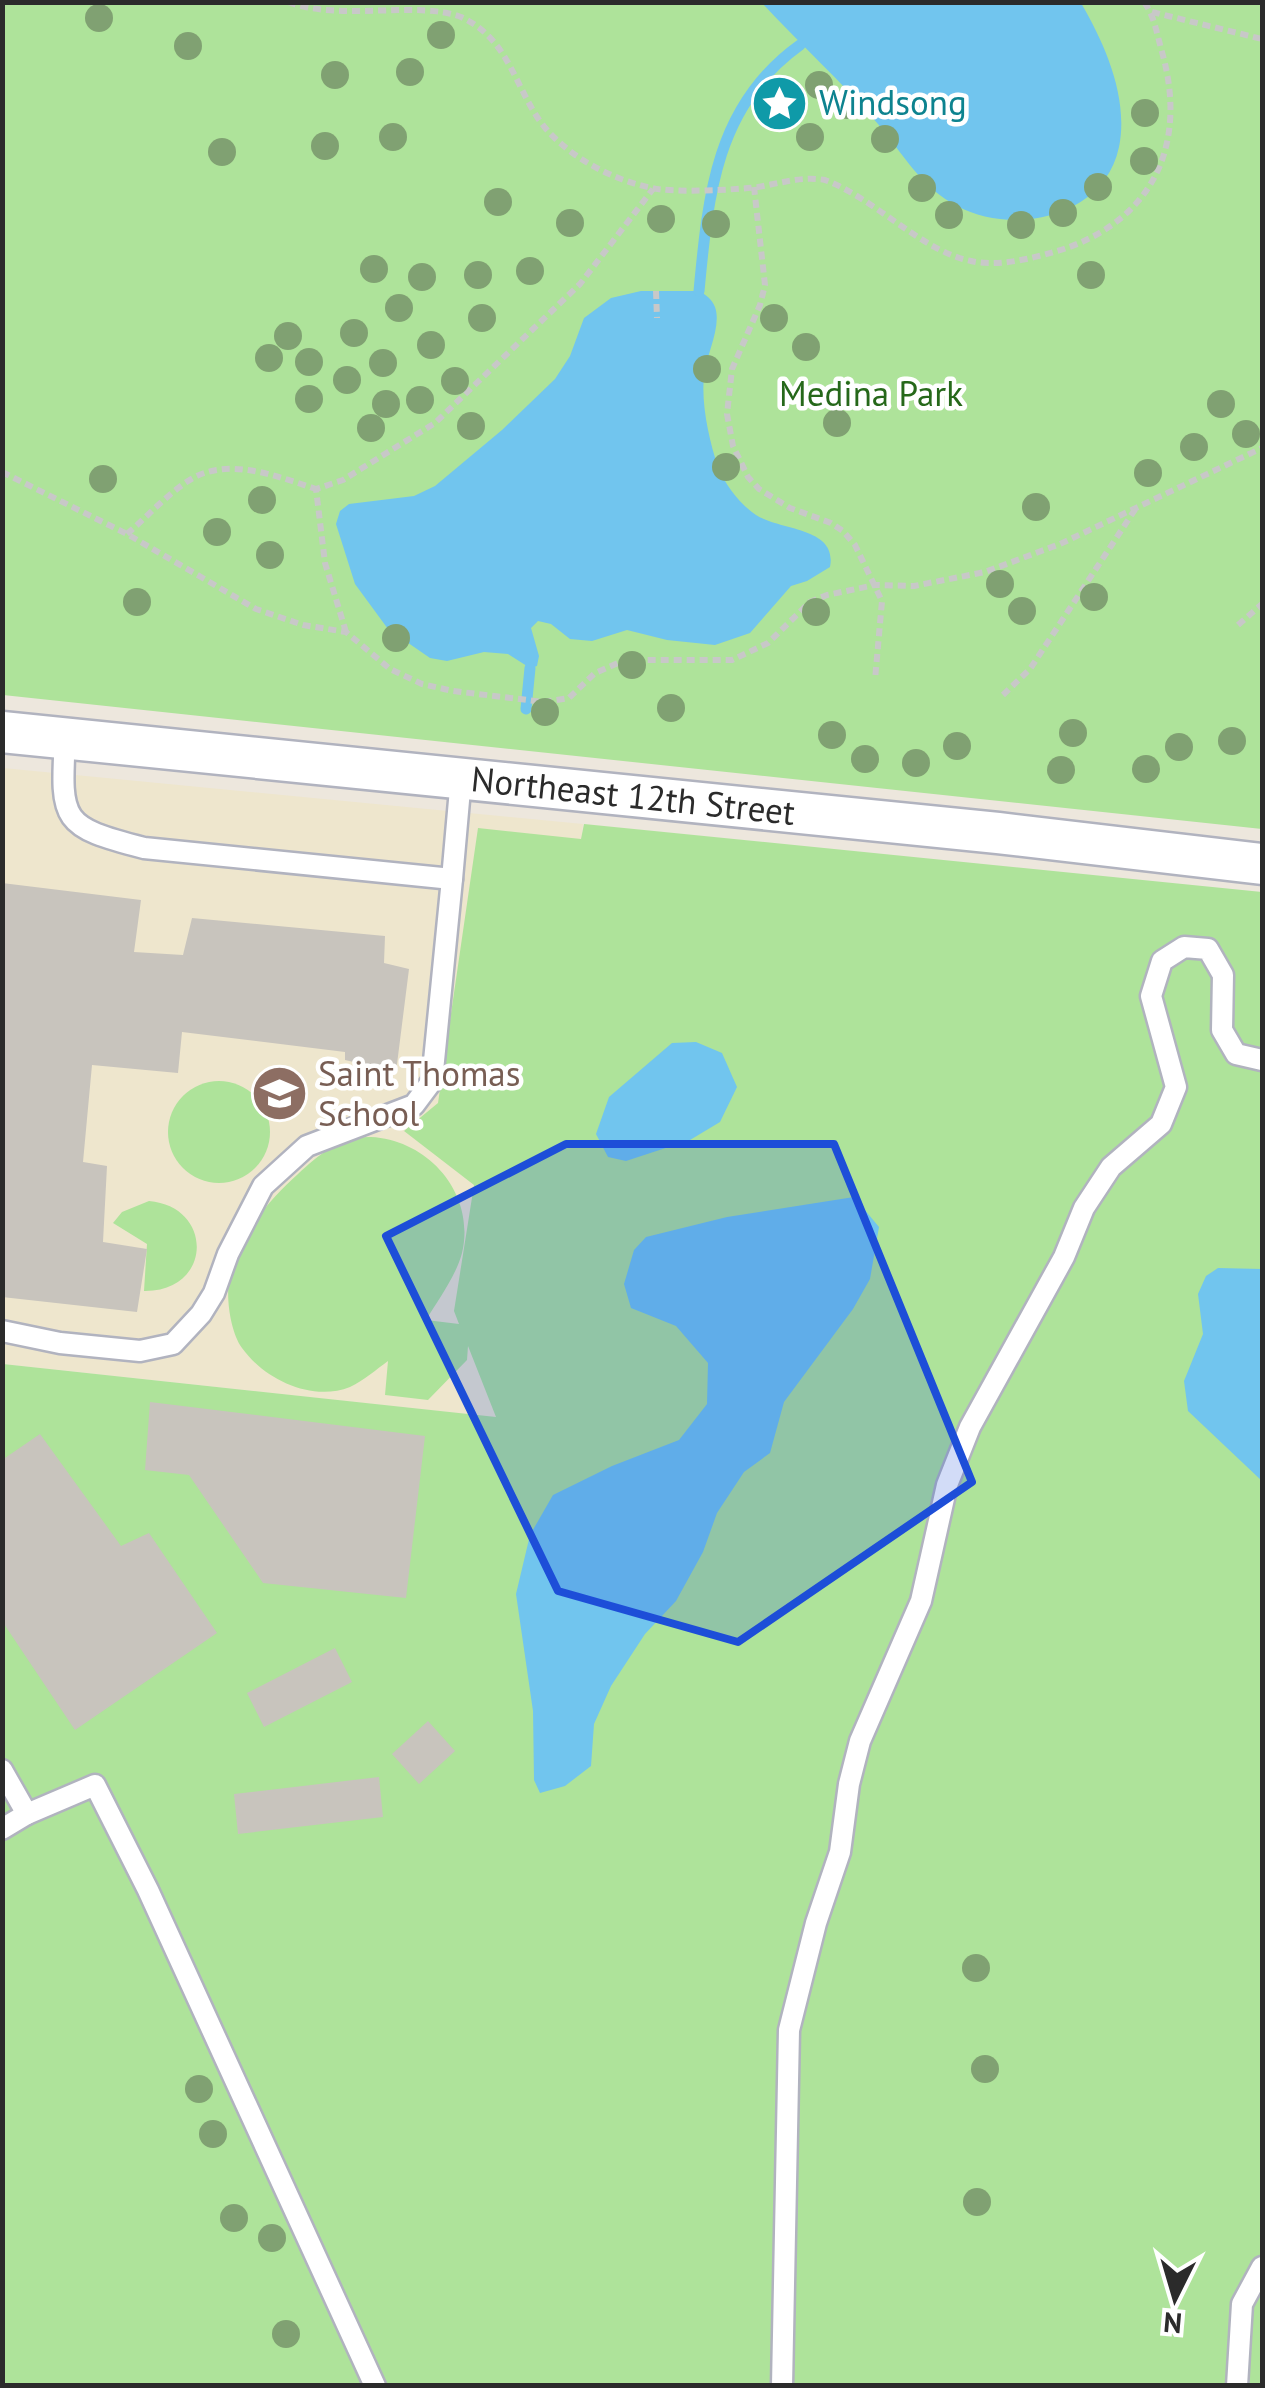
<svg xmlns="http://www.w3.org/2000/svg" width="1265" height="2388" viewBox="0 0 1265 2388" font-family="'PT Sans',sans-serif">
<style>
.education{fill:#eee6cd}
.green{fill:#aee39a}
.water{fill:#71c5ee}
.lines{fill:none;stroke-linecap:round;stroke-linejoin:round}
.stream{stroke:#71c5ee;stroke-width:11}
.building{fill:#c8c4bd}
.lane-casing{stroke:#b1b3bf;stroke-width:25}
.street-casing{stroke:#b1b3bf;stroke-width:45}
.path{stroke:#c8c8c8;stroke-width:6;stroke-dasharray:8 5;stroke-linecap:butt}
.lane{stroke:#fff;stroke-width:20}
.street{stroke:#fff;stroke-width:40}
.tree{fill:#80a172}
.marked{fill:#1d4ed8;fill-opacity:0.2;stroke:#1d4ed8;stroke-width:8;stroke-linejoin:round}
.labels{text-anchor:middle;stroke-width:9;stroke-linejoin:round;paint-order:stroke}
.culture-label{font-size:35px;fill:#0d838f;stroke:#fff;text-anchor:start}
.park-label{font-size:35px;fill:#26681a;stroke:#fff}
.street-label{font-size:35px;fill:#2b2b2b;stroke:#fff}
.education-label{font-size:35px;fill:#785e54;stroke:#fff;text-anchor:start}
</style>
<rect width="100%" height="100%" fill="#ede7dd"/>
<path class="education" d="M 3,768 L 583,824 L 521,1420 L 3,1364 Z"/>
<g class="green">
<path d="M 3,3 L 1262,3 L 1262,829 L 3,695 Z"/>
<path d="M 584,824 L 1262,892 L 1262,2385 L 3,2386 L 3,1364 L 496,1417 L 468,1346 L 467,1360 L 428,1400 L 385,1395 L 388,1361 C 377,1369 363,1381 350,1387 C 312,1402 265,1380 242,1348 C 231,1333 226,1300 229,1282 C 235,1239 268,1201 298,1174 C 318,1155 341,1136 371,1137 C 429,1140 476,1194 462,1253 C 456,1276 438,1300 426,1320 L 459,1324 L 454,1311 L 474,1185 L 404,1131 L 438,1103 L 478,828 L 581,839 Z"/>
<circle cx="219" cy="1132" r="51"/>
<path d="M 149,1201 C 215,1207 212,1292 144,1291 L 147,1244 L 113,1223 L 122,1212 Z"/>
</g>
<g class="water">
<path d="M 762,3 L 1081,3 C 1105,44 1129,98 1119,147 C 1104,218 1013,236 957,206 C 921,187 903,154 878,124 C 842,82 800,44 762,3 Z"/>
<path d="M 641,291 L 699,291 C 706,295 712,299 715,307 C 722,327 706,355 704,376 C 701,404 709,440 718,467 C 725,485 741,505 756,515 C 781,531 838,527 830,567 L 807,581 L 791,586 L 750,633 L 715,645 L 667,640 L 627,630 L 592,641 L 570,639 L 551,624 L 538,621 L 531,628 L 539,656 L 537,666 L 530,668 L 508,654 L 484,652 L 447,661 L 430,658 L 388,629 L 355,584 L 336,524 L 340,511 L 349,504 L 414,496 L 435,486 L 502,430 L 555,379 L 570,356 L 584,318 L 611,298 Z"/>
<path d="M 696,1042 L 722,1053 L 737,1087 L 720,1122 L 690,1140 L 626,1161 L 608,1157 L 596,1134 L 609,1097 L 672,1043 Z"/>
<path d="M 854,1197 L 879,1227 L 870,1279 L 853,1309 L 784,1402 L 770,1453 L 744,1472 L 717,1513 L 703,1552 L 676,1601 L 645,1634 L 611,1686 L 594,1724 L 591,1766 L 565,1786 L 540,1793 L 534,1780 L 533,1711 L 516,1594 L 530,1535 L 553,1495 L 612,1466 L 679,1440 L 707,1404 L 708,1363 L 676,1326 L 631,1308 L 624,1284 L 634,1250 L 646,1237 L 727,1217 Z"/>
<path d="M 1218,1268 L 1262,1269 L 1262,1481 L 1188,1411 L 1184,1381 L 1203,1334 L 1198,1294 L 1206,1276 Z"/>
</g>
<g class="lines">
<g class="stream">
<path d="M 699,291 C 708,195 716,105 800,45"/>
<path d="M 526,709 L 530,668"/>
</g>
</g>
<g class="building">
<path d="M 788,87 L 796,111 L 769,121 L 761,97 Z"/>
<path d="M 2,883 L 141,900 L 134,952 L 183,955 L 192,918 L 385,936 L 384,963 L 409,969 L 396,1072 L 345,1060 L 345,1052 L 182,1032 L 178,1073 L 92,1065 L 83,1162 L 107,1166 L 103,1242 L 147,1249 L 137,1312 L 2,1297 Z"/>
<path d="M 150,1402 L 425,1436 L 406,1598 L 263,1583 L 189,1475 L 145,1470 Z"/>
<path d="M 40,1434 L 121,1546 L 149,1533 L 217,1633 L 75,1730 L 2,1621 L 2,1460 Z"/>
<path d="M 335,1648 L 352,1682 L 264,1727 L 247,1693 Z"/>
<path d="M 428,1721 L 455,1751 L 419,1784 L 392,1754 Z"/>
<path d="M 379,1777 L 383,1817 L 238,1834 L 234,1794 Z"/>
</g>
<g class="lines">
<defs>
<g id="lane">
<path d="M 65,739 C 60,822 62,827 144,848 L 452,879 L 461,778"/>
<path d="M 2,1331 L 60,1343 L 140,1351 L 173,1344 L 201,1314 L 214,1293 L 228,1254 L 263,1186 L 307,1146 L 414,1105 L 432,1081 L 452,879"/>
<path d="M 2,1770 L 27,1814 L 2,1829"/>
<path d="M 27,1814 L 95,1785 L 148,1890 L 375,2386"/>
<path d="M 782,2386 L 789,2030 L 816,1923 L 840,1852 L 849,1784 L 860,1741 L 921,1601 L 947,1485 L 970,1427 L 1064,1257 L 1084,1208 L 1111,1167 L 1161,1124 L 1176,1087 L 1151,996 L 1162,961 L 1184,947 L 1208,949 L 1223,975 L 1222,1030 L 1236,1054 L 1262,1060"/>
<path d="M 1237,2386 L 1242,2304 L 1262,2267"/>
</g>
<path id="street" d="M 2,732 L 998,833 L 1262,864"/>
</defs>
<use href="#lane" class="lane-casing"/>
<use href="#street" class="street-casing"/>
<g class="path">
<path d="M 288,2 C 342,22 416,0 461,17 C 512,40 515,93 547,130 C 573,159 613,180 652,188 C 673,193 735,190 758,187 C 781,183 802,176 825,180 C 874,198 923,252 971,261 C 997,267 1029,259 1054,252 C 1151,224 1189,147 1162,52 C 1157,35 1155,17 1144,2"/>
<path d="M 1152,12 L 1262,39"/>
<path d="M 754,187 L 765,285 L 760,305 L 732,369 L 727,414 L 733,446 L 748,477 L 759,489 L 790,508 L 831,523 L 843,531 L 855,545 L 882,601 L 875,680"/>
<path d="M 656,291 L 657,318"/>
<path d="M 2,472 L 127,534 L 256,609 L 303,625 L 346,632 L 390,669 L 422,684 L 453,691 L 544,702 L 569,698 L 595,673 L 625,660 L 732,660 L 768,643 L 810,602 L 827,595 L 875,585 L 914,586 L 985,572 L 1060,544 L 1262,448"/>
<path d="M 127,534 C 148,516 170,491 193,478 C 231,457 279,477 316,489"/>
<path d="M 1238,625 L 1262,604"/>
<path d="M 346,632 L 325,563 L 316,489 L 343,480 L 435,423 L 580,284 L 653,189"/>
<path d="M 1003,695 L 1030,669 L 1136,508"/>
</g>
<use href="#lane" class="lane"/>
<use href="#street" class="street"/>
</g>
<g class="tree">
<circle cx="99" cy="18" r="14"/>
<circle cx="441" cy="35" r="14"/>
<circle cx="188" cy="46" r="14"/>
<circle cx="410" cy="72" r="14"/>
<circle cx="335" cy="75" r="14"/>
<circle cx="819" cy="85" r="14"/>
<circle cx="847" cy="105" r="14"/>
<circle cx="1145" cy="113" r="14"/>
<circle cx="393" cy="137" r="14"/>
<circle cx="810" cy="137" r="14"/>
<circle cx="885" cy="139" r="14"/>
<circle cx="325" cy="146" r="14"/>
<circle cx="222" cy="152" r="14"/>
<circle cx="1144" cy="161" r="14"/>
<circle cx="1098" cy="187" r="14"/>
<circle cx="922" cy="188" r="14"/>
<circle cx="498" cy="202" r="14"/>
<circle cx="1063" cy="213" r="14"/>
<circle cx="949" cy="215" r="14"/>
<circle cx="661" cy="219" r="14"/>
<circle cx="570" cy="223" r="14"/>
<circle cx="716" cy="224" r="14"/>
<circle cx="1021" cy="225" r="14"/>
<circle cx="374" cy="269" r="14"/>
<circle cx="530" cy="271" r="14"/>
<circle cx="478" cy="275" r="14"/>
<circle cx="1091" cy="275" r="14"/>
<circle cx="422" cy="277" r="14"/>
<circle cx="399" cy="308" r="14"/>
<circle cx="482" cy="318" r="14"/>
<circle cx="774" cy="318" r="14"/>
<circle cx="354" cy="333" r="14"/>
<circle cx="288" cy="336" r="14"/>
<circle cx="431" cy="345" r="14"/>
<circle cx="806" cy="347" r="14"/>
<circle cx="269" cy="358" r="14"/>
<circle cx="309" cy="362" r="14"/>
<circle cx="383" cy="363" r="14"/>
<circle cx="707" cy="369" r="14"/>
<circle cx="347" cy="380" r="14"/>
<circle cx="455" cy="381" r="14"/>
<circle cx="309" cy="399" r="14"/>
<circle cx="420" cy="400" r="14"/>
<circle cx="386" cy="404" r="14"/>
<circle cx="1221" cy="404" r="14"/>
<circle cx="837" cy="423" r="14"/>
<circle cx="471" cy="426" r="14"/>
<circle cx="371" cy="428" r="14"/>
<circle cx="1246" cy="434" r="14"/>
<circle cx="1194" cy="447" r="14"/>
<circle cx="726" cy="467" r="14"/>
<circle cx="1148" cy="473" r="14"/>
<circle cx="103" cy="479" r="14"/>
<circle cx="262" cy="500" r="14"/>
<circle cx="1036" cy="507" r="14"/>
<circle cx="217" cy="532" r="14"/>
<circle cx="270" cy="555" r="14"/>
<circle cx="1000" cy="584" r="14"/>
<circle cx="1094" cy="597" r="14"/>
<circle cx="137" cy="602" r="14"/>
<circle cx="1022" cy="611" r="14"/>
<circle cx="816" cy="612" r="14"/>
<circle cx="396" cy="638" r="14"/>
<circle cx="632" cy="665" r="14"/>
<circle cx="671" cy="708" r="14"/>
<circle cx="545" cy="712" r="14"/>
<circle cx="1073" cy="733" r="14"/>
<circle cx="832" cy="735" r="14"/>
<circle cx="1232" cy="741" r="14"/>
<circle cx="957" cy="746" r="14"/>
<circle cx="1179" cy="747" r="14"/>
<circle cx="865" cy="759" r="14"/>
<circle cx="916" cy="763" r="14"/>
<circle cx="1146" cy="769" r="14"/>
<circle cx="1061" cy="770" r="14"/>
<circle cx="976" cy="1968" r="14"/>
<circle cx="985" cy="2069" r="14"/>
<circle cx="199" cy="2089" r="14"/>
<circle cx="213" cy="2134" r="14"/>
<circle cx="977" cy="2202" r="14"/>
<circle cx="234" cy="2218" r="14"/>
<circle cx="272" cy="2238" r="14"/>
<circle cx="286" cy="2334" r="14"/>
</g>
<path class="marked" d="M 566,1144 L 834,1144 L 972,1482 L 738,1642 L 558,1591 L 386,1236 Z"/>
<defs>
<symbol id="sight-disc" viewBox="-11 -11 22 22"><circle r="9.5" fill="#0f9aa8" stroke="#fff"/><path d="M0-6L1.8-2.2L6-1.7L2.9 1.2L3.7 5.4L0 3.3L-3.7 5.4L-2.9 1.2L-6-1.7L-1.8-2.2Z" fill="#fff"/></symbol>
<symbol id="school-disc" viewBox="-11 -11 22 22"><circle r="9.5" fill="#8d6e63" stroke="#fff"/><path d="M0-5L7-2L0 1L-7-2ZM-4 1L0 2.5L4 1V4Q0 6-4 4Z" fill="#fff"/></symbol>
</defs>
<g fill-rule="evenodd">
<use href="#sight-disc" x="748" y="72" width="63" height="63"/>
<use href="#school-disc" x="248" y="1062" width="63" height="63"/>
</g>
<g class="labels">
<g class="culture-label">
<text x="819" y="115">Windsong</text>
</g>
<g class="park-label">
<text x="871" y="406">Medina Park</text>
</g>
<g class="street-label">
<text transform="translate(633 796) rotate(6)" y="12">Northeast 12th Street</text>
</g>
<g class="education-label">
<text x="318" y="1086">Saint Thomas<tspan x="318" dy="40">School</tspan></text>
</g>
</g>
<rect width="1265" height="2388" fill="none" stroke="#2b2b2b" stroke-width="10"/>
<g transform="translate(1175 2298) rotate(185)" stroke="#ffffff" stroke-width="8" paint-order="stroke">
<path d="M0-8L18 38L0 25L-18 38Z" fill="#2b2b2b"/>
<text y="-15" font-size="28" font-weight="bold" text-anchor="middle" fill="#2b2b2b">N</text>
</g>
</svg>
